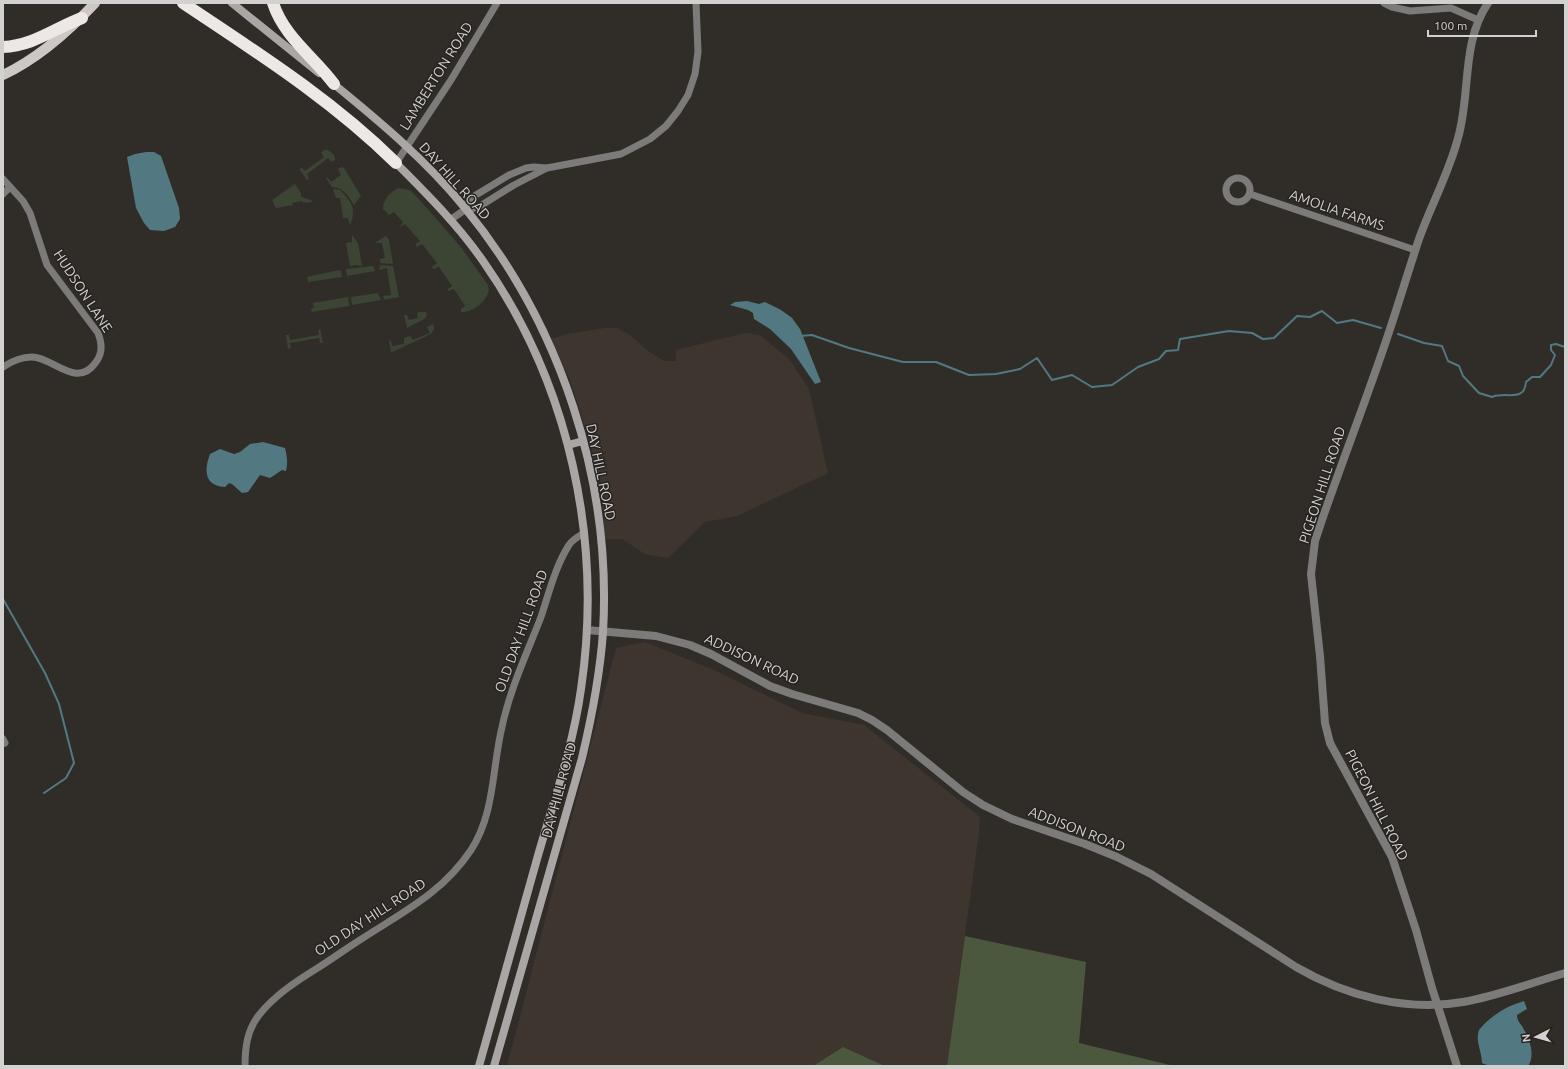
<svg xmlns="http://www.w3.org/2000/svg" width="1568" height="1069" viewBox="0 0 1568 1069" font-family="Ubuntu,sans-serif">
<style>
.built{fill:#3e362e}
.green{fill:#3c4433}
.forest{fill:#4c583d}
.water{fill:#527982}
.lines{fill:none;stroke-linecap:round;stroke-linejoin:round}
.stream{stroke:#527982;stroke-width:2}
.minor{stroke:#7d7a7a;stroke-width:7}
.tertiary{stroke:#7d7a7a;stroke-width:8}
.secondary{stroke:#aaa6a5;stroke-width:8}
.primary{stroke:#cdc8c6;stroke-width:10}
.motorway{stroke:#ede7e5;stroke-width:12}
.labels{text-anchor:middle;stroke-width:3;stroke-linejoin:round;paint-order:stroke}
.street-label{font-size:14px;fill:#d3d1cf;stroke:#262320}
</style>
<rect width="100%" height="100%" fill="#302d29"/>
<g class="built">
<path d="M 605,328 L 617,328 L 630,335 L 649,352 L 665,361 L 676,361 L 676,350 L 745,333 L 760,335 L 789,359 L 809,389 L 828,473 L 737,516 L 705,522 L 668,558 L 645,554 L 622,539 L 605,539 L 602,494 L 590,442 L 570,380 L 551,339 L 567,334 Z"/>
<path d="M 645,642 L 714,670 L 802,713 L 864,725 L 980,817 L 979,832 L 947,1066 L 886,1066 L 843,1047 L 813,1066 L 507,1066 L 616,648 Z"/>
</g>
<g class="green">
<path d="M 324,150 L 328,150 L 334,155 L 335,160 L 332,162 L 328,158 L 307,174 L 309,179 L 307,180 L 299,169 L 302,168 L 305,171 L 324,157 L 321,153 Z"/>
<path d="M 341,167 L 344,168 L 361,196 L 354,205 C 348,196 344,188 332,187 L 326,178 L 328,178 L 331,182 L 341,175 L 338,169 Z"/>
<path d="M 295,184 L 301,193 L 301,197 L 311,200 L 312,202 L 303,203 L 303,201 L 292,203 L 293,205 L 276,208 L 272,200 Z"/>
<path d="M 400,188 L 410,190 L 418,198 L 460,246 L 488,285 C 493,298 472,314 461,312 L 461,309 L 465,306 L 454,289 L 448,291 L 448,289 L 452,286 L 439,267 L 433,269 L 432,267 L 437,263 L 422,244 L 416,247 L 416,244 L 420,241 L 405,224 L 400,227 L 403,222 L 394,212 L 389,215 L 383,209 C 383,199 391,190 400,188 Z"/>
<path d="M 333,189 L 340,190 C 352,202 357,210 350,225 L 348,218 L 343,218 L 340,198 L 336,198 Z"/>
<path d="M 352,235 L 358,243 L 362,266 L 355,265 L 350,266 L 346,243 L 352,242 Z"/>
<path d="M 386,236 L 389,240 L 393,264 L 380,263 L 380,259 L 385,258 L 382,243 L 376,243 L 376,242 Z"/>
<path d="M 380,265 L 393,266 L 399,297 L 384,300 L 383,296 L 391,295 L 387,268 L 379,270 Z"/>
<path d="M 373,266 L 375,271 L 347,276 L 346,269 Z"/>
<path d="M 339,270 L 341,271 L 342,277 L 308,282 L 307,277 Z"/>
<path d="M 378,293 L 381,300 L 352,305 L 351,297 Z"/>
<path d="M 348,297 L 349,306 L 312,312 L 311,308 L 314,308 L 313,303 Z"/>
<path d="M 418,312 L 426,312 L 427,314 L 426,318 L 407,328 L 404,315 L 407,315 L 409,320 L 418,318 L 417,314 Z"/>
<path d="M 433,324 L 434,329 L 431,334 L 392,352 L 391,352 L 389,340 L 391,341 L 392,346 L 404,344 L 404,338 L 410,336 L 413,340 L 430,333 L 427,327 Z"/>
<path d="M 320,329 L 323,343 L 320,343 L 319,338 L 290,343 L 291,348 L 288,349 L 286,335 L 289,335 L 290,340 L 319,335 L 318,331 Z"/>
</g>
<g class="forest">
<path d="M 965,936 L 1086,962 L 1079,1043 L 1170,1065 L 1170,1066 L 947,1066 Z"/>
<path d="M 843,1047 L 885,1066 L 886,1066 L 813,1066 Z"/>
</g>
<g class="water">
<path d="M 146,152 L 154,152 L 161,156 L 179,208 L 180,219 L 175,227 L 164,231 L 150,230 L 144,223 L 136,208 L 127,157 L 135,154 Z"/>
<path d="M 747,301 L 759,304 L 765,302 L 781,310 L 792,318 L 800,329 L 821,382 L 815,384 L 791,349 L 770,329 L 754,319 L 753,313 L 748,310 L 730,305 L 735,302 Z"/>
<path d="M 263,442 L 285,448 C 287,456 288,463 286,471 L 282,470 L 270,478 L 260,475 L 248,492 L 242,493 L 232,484 L 229,483 L 225,487 C 204,486 204,470 210,454 L 220,449 L 234,454 L 240,452 L 250,444 Z"/>
<path d="M 1524,1001 L 1527,1009 L 1517,1015 C 1517,1020 1519,1022 1522,1026 C 1529,1038 1536,1054 1528,1066 C 1517,1066 1491,1068 1482,1063 C 1482,1052 1475,1041 1479,1030 C 1490,1016 1507,1006 1524,1001 Z"/>
</g>
<g class="lines">
<g class="stream">
<path d="M 1398,334 L 1424,343 L 1442,346 L 1448,361 L 1459,366 L 1463,376 L 1479,393 L 1492,397 C 1507,391 1524,403 1526,382 L 1532,377 L 1540,377 L 1551,365 L 1555,355 L 1551,350 L 1551,345 L 1556,344 L 1565,347"/>
<path d="M 800,336 L 812,335 L 849,348 L 903,362 L 936,362 L 969,375 L 996,374 L 1020,369 L 1037,358 L 1052,380 L 1072,375 L 1092,387 L 1112,385 L 1138,367 L 1159,359 L 1166,351 L 1178,350 L 1180,339 L 1229,331 L 1252,333 L 1263,339 L 1274,338 L 1297,316 L 1310,317 L 1322,311 L 1337,323 L 1353,320 L 1381,328"/>
<path d="M 3,599 L 45,673 L 59,704 L 74,763 L 66,778 L 44,793"/>
</g>
<g class="minor">
<path d="M 1384,3 L 1392,7 L 1410,11 L 1451,8 L 1478,20"/>
<path d="M 396,163 L 451,80 L 497,3"/>
<circle cx="1238" cy="190" r="12"/>
<path d="M 3,179 L 23,201 L 30,213 L 47,265 L 98,333 C 102,343 103,353 96,362 C 77,390 53,357 32,357 C 22,357 12,361 3,367"/>
<path d="M 3,194 L 10,187"/>
<path d="M 1250,194 L 1415,250"/>
<path d="M 466,209 L 477,208 L 514,185 L 547,168"/>
<path d="M 450,220 L 466,209 L 468,202 L 471,198 L 509,175 L 526,168 L 534,167 L 547,168 L 621,154 L 650,139 L 666,126 L 678,111 L 688,95 L 695,74 L 698,52 L 696,3"/>
<path d="M 3,739 L 5,743"/>
<path d="M 245,1066 C 245,1048 247,1030 259,1015 C 274,996 295,982 316,969 C 332,959 347,948 363,938 C 405,911 443,892 471,850 C 495,813 492,768 502,727 C 510,689 527,653 541,617 C 549,593 555,567 569,545 C 572,540 579,536 584,533"/>
</g>
<g class="tertiary">
<path d="M 587,630 L 656,636 L 690,645 L 711,654 L 770,686 L 792,694 L 858,713 L 872,720 L 887,730 L 963,792 L 983,805 L 1012,819 L 1085,844 L 1117,857 L 1151,874 L 1296,967 C 1346,996 1406,1012 1463,1002 C 1497,996 1531,983 1565,973"/>
<path d="M 1457,1066 L 1432,988 L 1416,930 L 1392,857 L 1330,743 L 1325,723 L 1320,656 L 1311,574 L 1315,541 L 1322,520 C 1344,456 1369,393 1390,329 C 1400,299 1409,269 1419,239 C 1431,205 1449,173 1458,138 C 1471,93 1461,43 1488,3"/>
</g>
<g class="secondary">
<path d="M 232,3 L 319,73"/>
<path d="M 330,81 C 378,120 426,160 465,208 C 561,325 612,481 603,632 C 600,675 592,716 582,758 L 494,1066"/>
<path d="M 396,163 C 427,194 458,225 483,261 C 570,385 603,541 581,689 C 573,747 553,803 537,859 C 518,928 499,997 479,1066"/>
<path d="M 568,445 L 583,441"/>
</g>
<path class="primary" d="M 3,75 C 39,58 68,32 95,3"/>
<g class="motorway">
<path d="M 183,3 C 258,53 332,100 396,163"/>
<path d="M 273,3 C 284,37 314,57 334,84"/>
<path d="M 3,47 C 33,46 55,28 82,18"/>
</g>
</g>
<g class="labels">
<g class="street-label">
<text transform="translate(436 76) rotate(-58)" y="5">LAMBERTON ROAD</text>
<text transform="translate(455 181) rotate(48)" y="5">DAY HILL ROAD</text>
<text transform="translate(1337 210) rotate(19)" y="5">AMOLIA FARMS</text>
<text transform="translate(83 291) rotate(57)" y="5">HUDSON LANE</text>
<text transform="translate(601 472) rotate(78)" y="5">DAY HILL ROAD</text>
<text transform="translate(1322 485) rotate(-72)" y="5">PIGEON HILL ROAD</text>
<text transform="translate(521 631) rotate(-70)" y="5">OLD DAY HILL ROAD</text>
<text transform="translate(752 659) rotate(25)" y="5">ADDISON ROAD</text>
<text transform="translate(559 790) rotate(-75)" y="5">DAY HILL ROAD</text>
<text transform="translate(1377 805) rotate(63)" y="5">PIGEON HILL ROAD</text>
<text transform="translate(1077 829) rotate(21)" y="5">ADDISON ROAD</text>
<text transform="translate(370 917) rotate(-33)" y="5">OLD DAY HILL ROAD</text>
</g>
</g>
<rect width="1568" height="1069" fill="none" stroke="#d3d1cf" stroke-width="8"/>
<g transform="translate(1536 1037) rotate(264)" stroke="#262320" stroke-width="3" paint-order="stroke">
<path d="M0-3L7 15L0 10L-7 15Z" fill="#d3d1cf"/>
<text y="-6" font-size="11" font-weight="bold" text-anchor="middle" fill="#d3d1cf">N</text>
</g>
<path d="M1428 30v6h108v-6" fill="none" stroke="#d3d1cf" stroke-width="2"/>
<text x="1434" y="30" font-size="12" fill="#d3d1cf" stroke="#262320" stroke-width="3" paint-order="stroke">100 m</text>
</svg>
